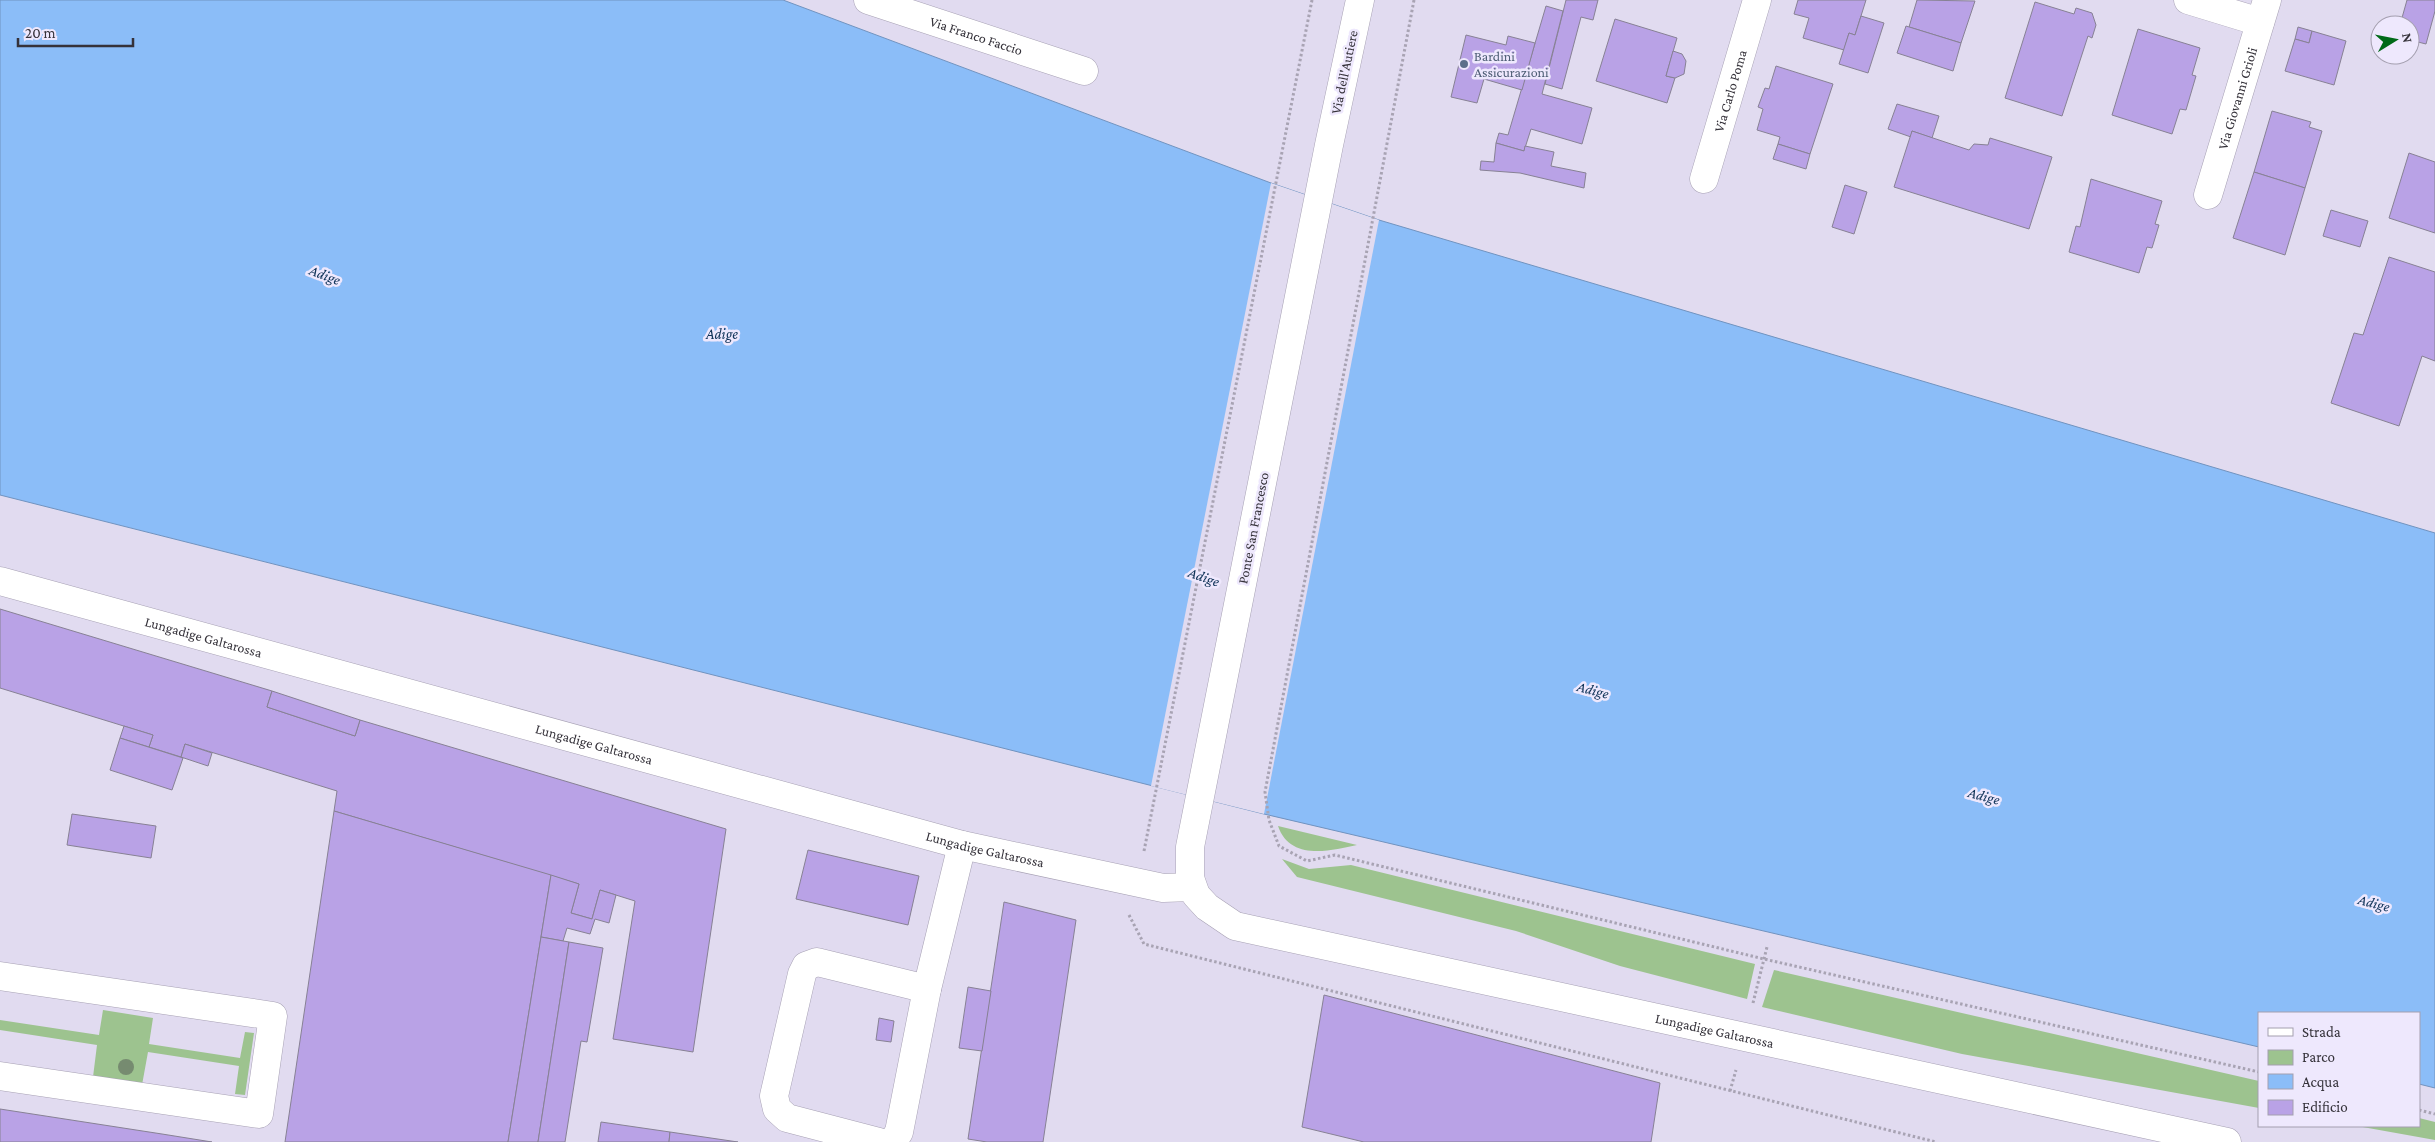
<svg xmlns="http://www.w3.org/2000/svg" width="2435" height="1142" viewBox="0 0 2435 1142" font-family="'Crimson Pro',serif">
<style>
.green{fill:#9dc38f}
.water{fill:#8bbdf8;stroke:#7193bf}
.pier{fill:#e1dbf0}
.building{fill:#b9a2e6;stroke:#878194}
.lines{fill:none;stroke-linecap:round;stroke-linejoin:round}
.minor-casing{stroke:#a7a1b4;stroke-width:29}
.major-casing{stroke:#a7a1b4;stroke-width:29}
.path{stroke:#a8a3b3;stroke-width:3;stroke-dasharray:2.5 2.5;stroke-linecap:butt}
.minor{stroke:#fff;stroke-width:28}
.major{stroke:#fff;stroke-width:28}
.tree{fill:#768b70}
.service-dot{fill:#5c6f8a;stroke:#eee8fd;stroke-width:2}
.labels{text-anchor:middle;stroke-width:5;stroke-linejoin:round;paint-order:stroke}
.street-label{font-size:14px;fill:#35323a;stroke:#eee8fd}
.service-label{font-size:14px;fill:#4e5e75;stroke:#eee8fd;text-anchor:start}
.water-label{font-size:15px;font-style:italic;fill:#113459;stroke:#eee8fd}
</style>
<rect width="100%" height="100%" fill="#e1dbf0"/>
<g class="green">
<path d="M 1278,826 L 1357,845 C 1330,851 1290,861 1278,826 Z"/>
<path d="M 1282,859 L 1309,869 L 1351,865 L 1755,964 L 1747,999 L 1620,966 L 1516,931 L 1297,877 Z"/>
<path d="M 1774,970 L 2259,1081 L 2259,1108 L 1962,1054 L 1762,1007 Z"/>
<path d="M 103,1010 L 153,1018 L 149,1044 L 240,1058 L 245,1032 L 254,1033 L 245,1095 L 235,1094 L 239,1066 L 148,1052 L 142,1085 L 93,1077 L 97,1045 L 0,1030 L 0,1020 L 99,1035 Z"/>
<path d="M 2419,1118 L 2435,1122 L 2435,1140 L 2357,1126 L 2419,1126 Z"/>
</g>
<path class="water" d="M 0,0 L 783,0 L 1271,183 L 1379,220 L 2435,533 L 2435,1088 L 2419,1084 L 2419,1013 L 2259,1013 L 2259,1047 L 1264,814 L 0,495 Z"/>
<path class="pier" d="M 1271,183 L 1379,220 L 1264,814 L 1151,786 Z"/>
<g class="building">
<path d="M 1566,0 L 1598,0 L 1593,20 L 1581,17 L 1562,89 L 1545,84 Z"/>
<path d="M 1798,0 L 1866,0 L 1855,35 L 1849,33 L 1844,50 L 1803,38 L 1809,18 L 1794,14 Z"/>
<path d="M 1917,0 L 1975,1 L 1961,43 L 1909,27 Z"/>
<path d="M 2407,0 L 2435,0 L 2435,11 L 2426,44 L 2410,40 L 2410,25 L 2400,25 Z"/>
<path d="M 2035,2 L 2074,14 L 2076,8 L 2092,13 L 2096,25 L 2092,38 L 2088,36 L 2062,116 L 2005,98 Z"/>
<path d="M 1546,6 L 1563,11 L 1542,94 L 1592,108 L 1582,144 L 1531,129 L 1524,151 L 1496,143 L 1499,133 L 1508,135 Z"/>
<path d="M 1861,16 L 1884,23 L 1868,73 L 1839,64 L 1849,33 L 1855,35 Z"/>
<path d="M 1615,19 L 1677,38 L 1666,76 L 1675,78 L 1667,103 L 1596,81 Z"/>
<path d="M 1906,26 L 1961,43 L 1953,71 L 1897,53 Z"/>
<path d="M 2298,27 L 2312,31 L 2309,43 L 2295,39 Z"/>
<path d="M 2138,29 L 2200,48 L 2192,75 L 2196,76 L 2186,110 L 2180,109 L 2172,134 L 2112,115 Z"/>
<path d="M 2312,31 L 2346,41 L 2334,85 L 2285,71 L 2295,39 L 2309,43 Z"/>
<path d="M 1466,35 L 1506,45 L 1508,36 L 1535,43 L 1522,90 L 1484,79 L 1477,103 L 1451,97 Z"/>
<path d="M 1673,51 L 1682,54 L 1686,61 L 1684,74 L 1675,78 L 1666,76 Z"/>
<path d="M 1776,66 L 1833,84 L 1810,154 L 1778,144 L 1780,137 L 1757,130 L 1763,109 L 1758,107 L 1765,88 L 1769,89 Z"/>
<path d="M 1897,104 L 1939,116 L 1932,138 L 1912,131 L 1911,137 L 1888,129 Z"/>
<path d="M 2272,111 L 2311,122 L 2309,127 L 2322,131 L 2305,188 L 2254,172 Z"/>
<path d="M 1912,131 L 1969,150 L 1974,144 L 1988,145 L 1990,138 L 2052,157 L 2029,229 L 1894,187 Z"/>
<path d="M 1496,143 L 1524,151 L 1525,146 L 1554,152 L 1551,166 L 1586,173 L 1584,188 L 1520,173 L 1480,170 L 1481,161 L 1494,162 Z"/>
<path d="M 1778,144 L 1810,154 L 1806,169 L 1773,159 Z"/>
<path d="M 2409,153 L 2435,162 L 2435,233 L 2389,218 Z"/>
<path d="M 2254,172 L 2305,188 L 2285,255 L 2233,238 Z"/>
<path d="M 2091,179 L 2162,201 L 2155,224 L 2159,225 L 2152,248 L 2147,247 L 2139,273 L 2069,252 L 2076,226 L 2080,227 Z"/>
<path d="M 1845,185 L 1867,192 L 1854,234 L 1832,227 Z"/>
<path d="M 2331,210 L 2368,221 L 2360,247 L 2323,236 Z"/>
<path d="M 2389,257 L 2435,272 L 2435,361 L 2422,356 L 2399,426 L 2331,403 L 2354,333 L 2363,335 Z"/>
<path d="M 0,609 L 272,691 L 267,707 L 355,736 L 360,720 L 726,829 L 693,1052 L 613,1039 L 635,901 L 600,890 L 592,919 L 571,913 L 579,884 L 334,811 L 337,791 L 185,744 L 181,757 L 149,747 L 153,735 L 0,688 Z"/>
<path d="M 272,691 L 360,720 L 355,736 L 267,707 Z"/>
<path d="M 124,726 L 153,735 L 149,747 L 120,738 Z"/>
<path d="M 120,738 L 183,758 L 172,790 L 110,770 Z"/>
<path d="M 185,744 L 212,753 L 208,766 L 181,757 Z"/>
<path d="M 334,811 L 551,875 L 508,1142 L 285,1142 Z"/>
<path d="M 72,814 L 156,826 L 151,858 L 67,845 Z"/>
<path d="M 808,850 L 919,876 L 908,925 L 796,899 Z"/>
<path d="M 551,875 L 579,884 L 571,913 L 592,919 L 600,890 L 616,895 L 609,923 L 595,919 L 590,934 L 567,928 L 563,941 L 541,937 Z"/>
<path d="M 1004,902 L 1076,920 L 1043,1142 L 987,1142 L 968,1139 Z"/>
<path d="M 541,937 L 569,942 L 538,1142 L 508,1142 Z"/>
<path d="M 569,942 L 603,948 L 587,1042 L 581,1041 L 565,1142 L 538,1142 Z"/>
<path d="M 968,987 L 991,991 L 982,1051 L 959,1048 Z"/>
<path d="M 1324,995 L 1660,1083 L 1651,1142 L 1364,1142 L 1302,1127 Z"/>
<path d="M 879,1018 L 894,1021 L 891,1042 L 876,1040 Z"/>
<path d="M 0,1109 L 162,1134 L 212,1142 L 0,1142 Z"/>
<path d="M 601,1122 L 670,1132 L 669,1142 L 598,1142 Z"/>
<path d="M 670,1132 L 738,1142 L 669,1142 Z"/>
</g>
<g class="lines">
<defs>
<g id="minor">
<path id="s1" d="M 868,0 L 1084,71"/>
<path d="M 2188,0 L 2260,22"/>
<path id="s2" d="M 1704,179 L 1757,0"/>
<path id="s3" d="M 2208,195 L 2267,0"/>
<path id="s4" d="M 0,581 L 962,845 L 1163,888 L 1192,887"/>
<path d="M 0,976 L 273,1016 L 259,1114 L 0,1076"/>
<path d="M 879,1142 L 787,1118 L 777,1109 L 774,1096 L 802,974 L 806,966 L 817,962 L 927,989"/>
<path d="M 890,1142 L 894,1140 L 899,1132 L 927,989 L 962,845"/>
</g>
<g id="major">
<path id="s5" d="M 1360,0 L 1329,145 L 1190,847 L 1190,878 L 1196,895 L 1207,907 L 1235,926 L 2227,1142"/>
</g>
</defs>
<use href="#minor" class="minor-casing"/>
<use href="#major" class="major-casing"/>
<g class="path">
<path d="M 1414,0 L 1265,792 L 1269,820 L 1279,846 L 1307,861 L 1335,855 L 1764,959 L 2259,1072"/>
<path d="M 1144,851 L 1312,0"/>
<path d="M 1129,915 L 1144,944 L 1936,1142"/>
<path d="M 1753,1003 L 1767,947"/>
<path d="M 1730,1091 L 1736,1070"/>
<path d="M 2419,1110 L 2435,1114"/>
</g>
<use href="#minor" class="minor"/>
<use href="#major" class="major"/>
</g>
<circle class="tree" cx="126" cy="1067" r="8"/>
<circle class="service-dot" cx="1464" cy="64" r="5"/>
<g class="labels">
<g class="street-label">
<text dy="5" stroke="none"><textPath href="#s1" startOffset="114">Via Franco Faccio</textPath></text>
<text transform="translate(1344 72) rotate(-78)" y="5">Via dell'Autiere</text>
<text dy="5" stroke="none"><textPath href="#s2" startOffset="92">Via Carlo Poma</textPath></text>
<text dy="5" stroke="none"><textPath href="#s3" startOffset="101">Via Giovanni Grioli</textPath></text>
<text transform="translate(1253 528) rotate(-79)" y="5">Ponte San Francesco</text>
<text dy="5" stroke="none"><textPath href="#s4" startOffset="211">Lungadige Galtarossa</textPath></text>
<text dy="5" stroke="none"><textPath href="#s4" startOffset="616">Lungadige Galtarossa</textPath></text>
<text dy="5" stroke="none"><textPath href="#s4" startOffset="1021">Lungadige Galtarossa</textPath></text>
<text dy="5" stroke="none"><textPath href="#s5" startOffset="1454">Lungadige Galtarossa</textPath></text>
</g>
<g class="service-label">
<text x="1474" y="61">Bardini<tspan x="1474" dy="16">Assicurazioni</tspan></text>
</g>
<g class="water-label">
<text transform="translate(325 275) rotate(21)" y="5">Adige</text>
<text x="722" y="339">Adige</text>
<text transform="translate(1204 577) rotate(19)" y="5">Adige</text>
<text transform="translate(1593 690) rotate(15)" y="5">Adige</text>
<text transform="translate(1984 796) rotate(15)" y="5">Adige</text>
<text transform="translate(2374 903) rotate(15)" y="5">Adige</text>
</g>
</g>
<rect x="2258" y="1012" width="162" height="115" fill="#eee8fd" stroke="#a49faf"/>
<rect x="2268" y="1028" width="25" height="8" fill="#ffffff" stroke="#a49faf"/>
<text x="2302" y="1037" font-size="15" fill="#35323a">Strada</text>
<rect x="2268" y="1050" width="25" height="15" fill="#9dc38f" stroke="#a49faf"/>
<text x="2302" y="1062" font-size="15" fill="#35323a">Parco</text>
<rect x="2268" y="1074" width="25" height="15" fill="#8bbdf8" stroke="#a49faf"/>
<text x="2302" y="1087" font-size="15" fill="#35323a">Acqua</text>
<rect x="2268" y="1100" width="25" height="15" fill="#b9a2e6" stroke="#a49faf"/>
<text x="2302" y="1112" font-size="15" fill="#35323a">Edificio</text>
<g transform="translate(2395 40) rotate(80)"><circle r="24" fill="#eee8fd" stroke="#a49faf"/>
<path d="M0-4L9 19L0 12L-9 19Z" fill="#006a18"/>
<text y="-8" font-size="14" font-weight="bold" text-anchor="middle" fill="#35323a">N</text>
</g>
<path d="M18 38v8h115v-8" fill="none" stroke="#35323a" stroke-width="2.5"/>
<text x="25" y="38" font-size="15" fill="#35323a" stroke="#eee8fd" stroke-width="4" paint-order="stroke">20 m</text>
</svg>
